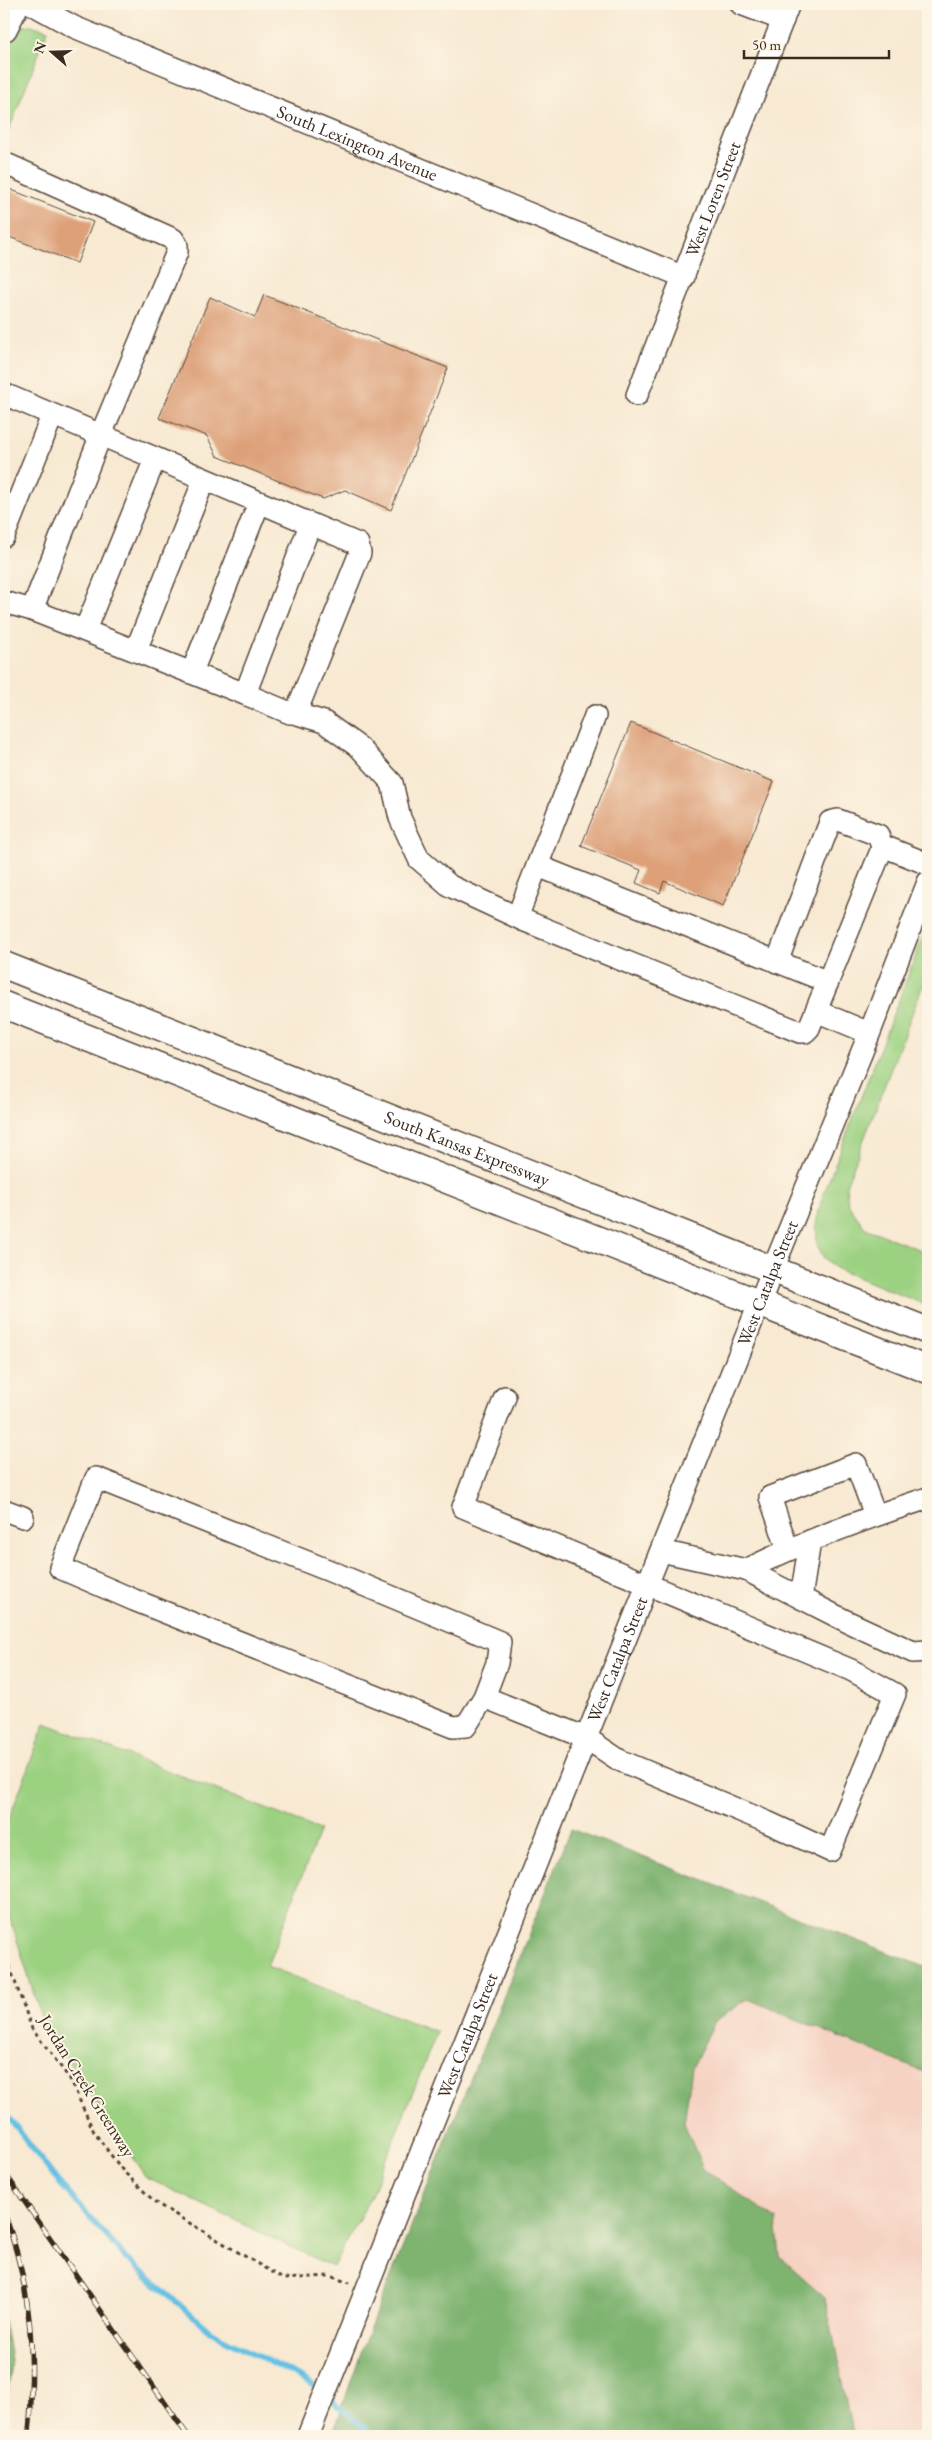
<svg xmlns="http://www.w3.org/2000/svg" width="932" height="2440" viewBox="0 0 932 2440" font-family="'EB Garamond',serif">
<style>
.built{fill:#f5d2c2}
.green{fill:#9dd182;stroke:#6c7e50}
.forest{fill:#7eb370;stroke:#5c6e47}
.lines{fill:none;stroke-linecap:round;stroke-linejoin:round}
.stream{stroke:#65c1e3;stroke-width:5.5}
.building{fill:#dda079}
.minor-casing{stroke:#574739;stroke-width:24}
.major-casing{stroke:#574739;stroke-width:29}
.path{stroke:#574739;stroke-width:3;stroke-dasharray:4 4;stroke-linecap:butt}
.minor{stroke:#fff;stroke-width:21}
.major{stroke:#fff;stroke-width:26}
.rail-casing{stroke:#3b2a1e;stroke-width:5.5}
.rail{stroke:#fcf5e5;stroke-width:4;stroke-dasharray:11;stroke-linecap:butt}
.labels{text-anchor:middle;stroke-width:4;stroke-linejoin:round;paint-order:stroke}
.street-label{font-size:18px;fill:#3b2a1e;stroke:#fcf5e5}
</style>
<rect width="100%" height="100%" fill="#fcf5e5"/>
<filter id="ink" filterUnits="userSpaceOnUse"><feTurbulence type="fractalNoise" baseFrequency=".02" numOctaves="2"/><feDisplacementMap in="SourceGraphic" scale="10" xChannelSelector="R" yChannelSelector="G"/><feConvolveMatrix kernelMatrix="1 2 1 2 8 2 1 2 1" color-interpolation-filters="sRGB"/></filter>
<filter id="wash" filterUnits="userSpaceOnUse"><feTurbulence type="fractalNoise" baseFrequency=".0096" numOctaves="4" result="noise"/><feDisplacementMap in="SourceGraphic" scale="20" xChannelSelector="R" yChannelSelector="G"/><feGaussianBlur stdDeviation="1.12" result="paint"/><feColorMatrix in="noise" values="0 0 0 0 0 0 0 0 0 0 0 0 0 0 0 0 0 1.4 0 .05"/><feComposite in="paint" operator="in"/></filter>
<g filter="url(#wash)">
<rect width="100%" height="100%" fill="#f8e9d2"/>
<path class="built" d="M 748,1999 L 928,2074 L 928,2436 L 854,2436 L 825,2297 L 780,2257 L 776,2219 L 703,2169 L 684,2123 L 692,2068 L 715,2021 Z"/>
<g class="green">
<path d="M 30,25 L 48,30 L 7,135 L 4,134 L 4,42 C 10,30 17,27 30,25 Z"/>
<path d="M 928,924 L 928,972 L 846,1186 L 848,1204 L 865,1228 L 928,1253 L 928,1306 L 837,1269 L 824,1258 L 817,1245 L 816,1224 L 822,1198 Z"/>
<path d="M 45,1723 L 320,1830 L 267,1966 L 437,2032 L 370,2198 L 333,2267 L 145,2177 L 43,2023 L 4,1899 L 4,1832 Z"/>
</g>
<g class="forest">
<path d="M 571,1829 L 928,1968 L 928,2074 L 748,1999 L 715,2021 L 692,2068 L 684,2123 L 703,2169 L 776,2219 L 780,2257 L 825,2297 L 854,2436 L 332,2436 L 365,2341 Z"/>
<path d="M 4,2319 L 11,2359 L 7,2405 L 4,2404 Z"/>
</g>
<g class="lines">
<g class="stream">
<path d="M 4,2111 L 55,2178 L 126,2258 L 211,2332 L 309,2382 L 322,2392"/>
<path d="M 329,2398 L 374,2436"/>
</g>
</g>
<g id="blocks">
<g class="building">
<path d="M 4,187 L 93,222 L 77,263 L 4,235 Z"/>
<path d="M 264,295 L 448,368 L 391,510 L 345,490 L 323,499 L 217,456 L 207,436 L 159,418 L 210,297 L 255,317 Z"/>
<path d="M 631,723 L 774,782 L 723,906 L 664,881 L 660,893 L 636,883 L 641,870 L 581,846 Z"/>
</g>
</g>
</g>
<g filter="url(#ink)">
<use href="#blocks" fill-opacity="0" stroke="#574739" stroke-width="1"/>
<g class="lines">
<defs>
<g id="minor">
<path id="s1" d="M 32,4 L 74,27 L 684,277"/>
<path d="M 741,4 L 783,20"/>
<path d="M 4,163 L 173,239 L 177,245 L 177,252 L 100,437 L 32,610"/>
<path d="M 4,394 L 358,544 L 360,553 L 297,710 L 290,713 L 245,694"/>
<path id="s2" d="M 637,395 L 789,4"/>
<path d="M 4,536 L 52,416"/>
<path d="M 4,602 L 32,610 L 245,694 L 310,525"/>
<path d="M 85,630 L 155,459"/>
<path d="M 136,650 L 204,480"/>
<path d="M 192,672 L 259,503"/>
<path d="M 294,713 L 324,722 L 360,748 L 392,783 L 400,818 L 419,859 L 450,886 L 523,920"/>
<path d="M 595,716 L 520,910 L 520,916 L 523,920 L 800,1032 L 805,1032 L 809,1028 L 883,846 L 928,864"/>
<path d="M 538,866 L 828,982"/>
<path d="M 777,962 L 830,822 L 838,820 L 878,835 L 882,847"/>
<path d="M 816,1011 L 869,1033"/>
<path d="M 4,1510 L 23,1517"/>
<path d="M 788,1550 L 770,1497 L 856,1464 L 875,1515"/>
<path d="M 661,1551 L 746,1570 L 846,1621 L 913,1652 L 928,1651"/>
<path d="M 746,1570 C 804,1541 866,1518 928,1498"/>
<path d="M 801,1598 L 810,1541"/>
<path d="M 484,1697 L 497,1663 L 500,1642 L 330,1571 L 96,1478 L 60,1568 L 134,1600 L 453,1727 L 466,1726 L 484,1697 L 586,1738 L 619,1760 L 767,1822 L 830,1851 L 895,1694 L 851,1670 L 463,1507 L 505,1397"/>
<path id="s3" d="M 308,2436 L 773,1269 L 870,1032 L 928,882"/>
</g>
<g id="major">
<path d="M 4,28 L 16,4"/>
<path id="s4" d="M 4,965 L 928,1331"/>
<path d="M 4,1005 L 928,1370"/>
</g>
</defs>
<use href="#minor" class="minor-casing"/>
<use href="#major" class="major-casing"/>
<path class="path" d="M 4,1951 L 32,2029 L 70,2079 L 94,2132 L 123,2171 L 156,2203 L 283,2279 L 330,2276 L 349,2283"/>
<use href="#minor" class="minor"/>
<use href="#major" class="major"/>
<defs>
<g id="rail">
<path d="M 4,2172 L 188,2436"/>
<path d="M 4,2213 C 26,2271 34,2332 31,2394 C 31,2408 31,2422 28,2436"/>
</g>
</defs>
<use href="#rail" class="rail-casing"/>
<use href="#rail" class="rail"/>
</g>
</g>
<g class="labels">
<g class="street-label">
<text dy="6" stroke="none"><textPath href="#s1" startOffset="354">South Lexington Avenue</textPath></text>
<text dy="6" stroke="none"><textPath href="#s2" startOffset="210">West Loren Street</textPath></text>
<text dy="6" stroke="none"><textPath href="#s4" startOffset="498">South Kansas Expressway</textPath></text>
<text dy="6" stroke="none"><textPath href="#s3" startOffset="1241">West Catalpa Street</textPath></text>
<text dy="6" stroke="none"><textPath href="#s3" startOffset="836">West Catalpa Street</textPath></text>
<text dy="6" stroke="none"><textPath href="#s3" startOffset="431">West Catalpa Street</textPath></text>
<text transform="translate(87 2086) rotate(58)" y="6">Jordan Creek Greenway</text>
</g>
</g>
<rect width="932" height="2440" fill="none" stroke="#fcf5e5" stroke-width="20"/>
<g transform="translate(52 52) rotate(290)" stroke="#fcf5e5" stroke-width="4" paint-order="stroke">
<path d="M0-4L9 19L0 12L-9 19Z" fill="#3b2a1e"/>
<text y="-8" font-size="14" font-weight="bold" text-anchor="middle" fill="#3b2a1e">N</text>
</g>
<path d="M744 50v8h145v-8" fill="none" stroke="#3b2a1e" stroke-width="2.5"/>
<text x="752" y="50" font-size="15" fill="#3b2a1e" stroke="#fcf5e5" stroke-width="4" paint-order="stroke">50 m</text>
</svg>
